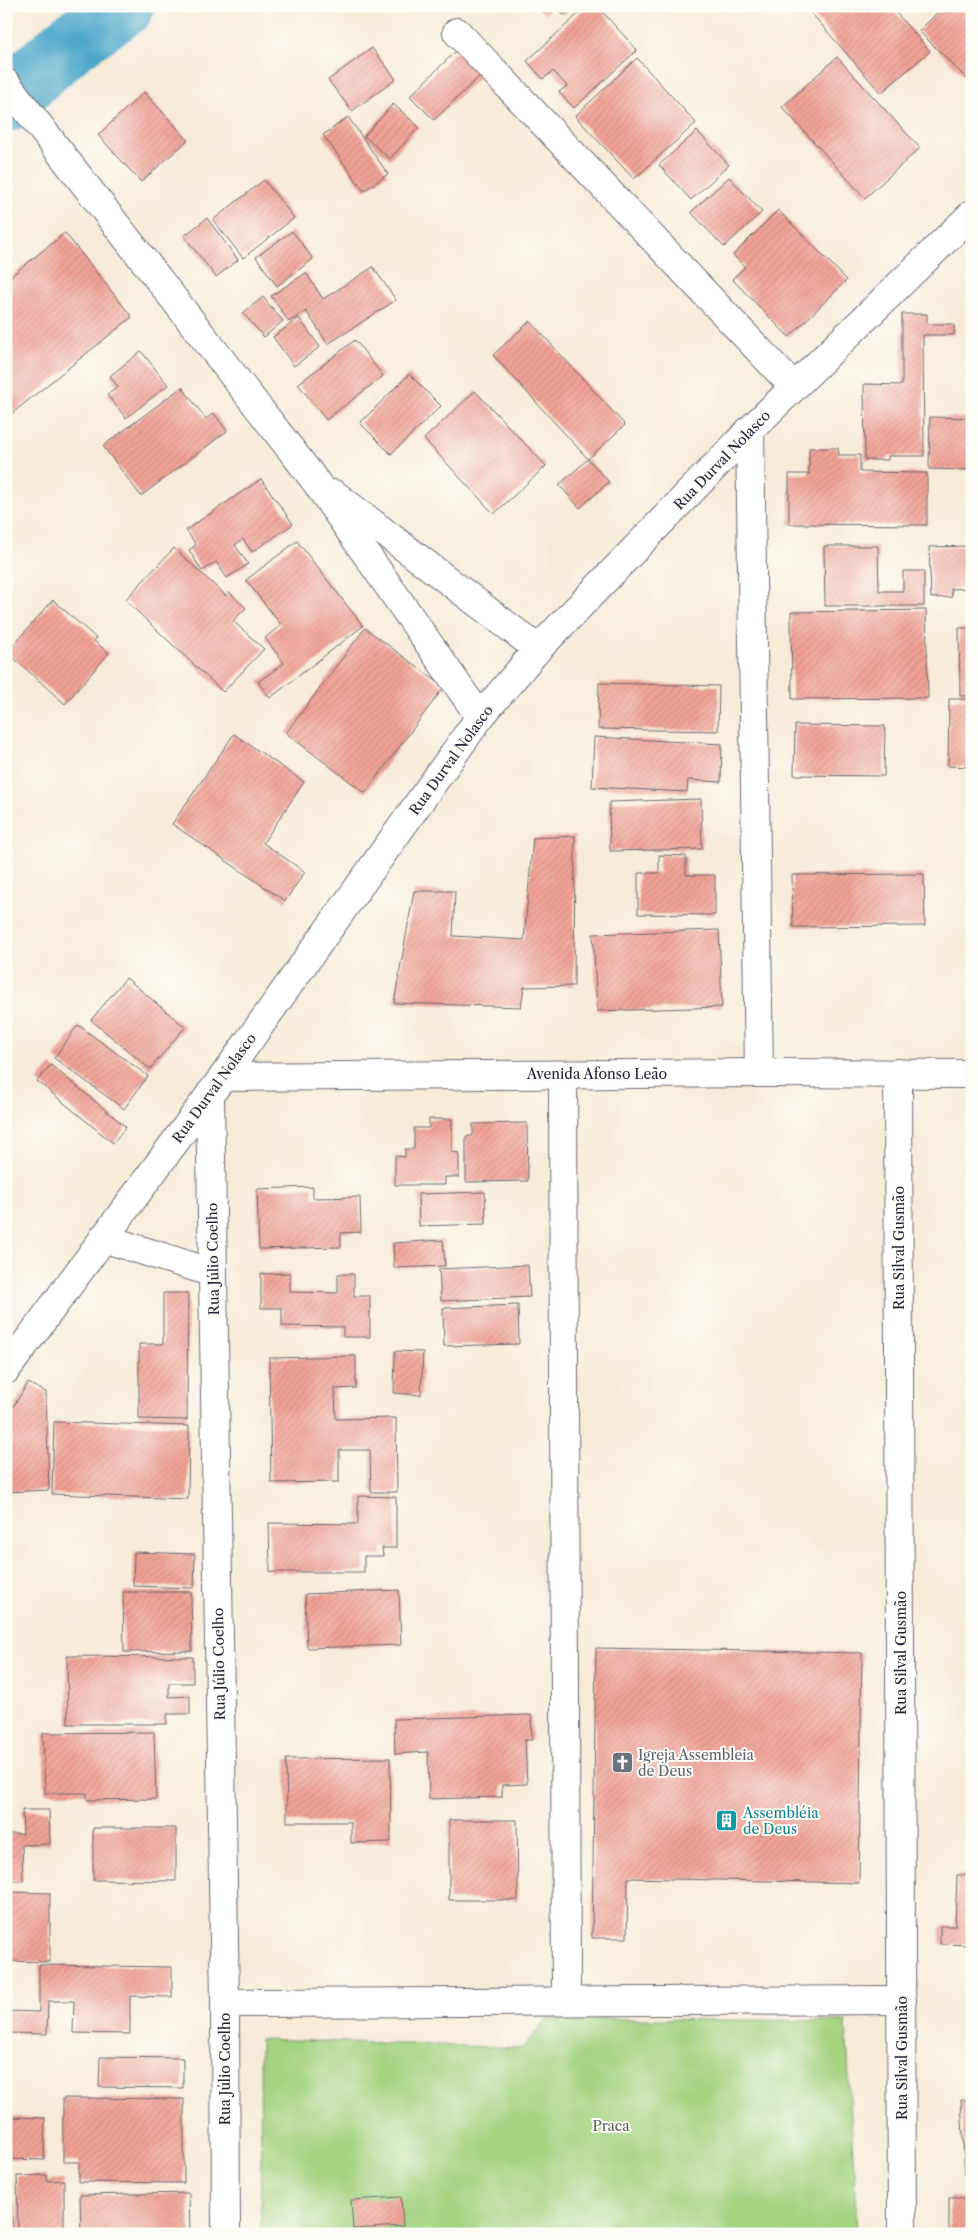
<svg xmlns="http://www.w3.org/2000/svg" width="978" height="2240" viewBox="0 0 978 2240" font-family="'Libre Caslon Text',serif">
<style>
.green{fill:#a4d381;stroke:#637a5e}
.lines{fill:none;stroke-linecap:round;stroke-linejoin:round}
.river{stroke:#4ba6c9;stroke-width:61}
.building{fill:url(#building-hatch)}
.street-casing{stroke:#6d6872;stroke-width:30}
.secondary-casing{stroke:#6d6872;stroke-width:30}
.street{stroke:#fff;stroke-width:28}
.secondary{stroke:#fff;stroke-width:28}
.labels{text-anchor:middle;stroke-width:4;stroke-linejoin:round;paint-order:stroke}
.street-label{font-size:14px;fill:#22223b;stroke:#fdfcf7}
.worship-label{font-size:14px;fill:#5b616d;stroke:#fdfcf7;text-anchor:start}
.culture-label{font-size:14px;fill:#0d838f;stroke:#fdfcf7;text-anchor:start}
.park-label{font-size:14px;fill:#506054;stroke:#fdfcf7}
</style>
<defs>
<pattern id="building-hatch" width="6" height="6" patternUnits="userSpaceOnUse" patternTransform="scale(1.25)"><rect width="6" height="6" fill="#f1a295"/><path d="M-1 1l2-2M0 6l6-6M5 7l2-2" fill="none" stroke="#ce8b81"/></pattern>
</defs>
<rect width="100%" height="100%" fill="#fdfcf7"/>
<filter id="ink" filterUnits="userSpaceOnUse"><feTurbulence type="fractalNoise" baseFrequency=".02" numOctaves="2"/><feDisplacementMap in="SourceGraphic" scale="10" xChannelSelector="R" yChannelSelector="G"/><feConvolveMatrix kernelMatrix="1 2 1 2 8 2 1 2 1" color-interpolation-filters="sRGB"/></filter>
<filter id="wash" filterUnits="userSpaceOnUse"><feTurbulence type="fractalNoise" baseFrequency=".0096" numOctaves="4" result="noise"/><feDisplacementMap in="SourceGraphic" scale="20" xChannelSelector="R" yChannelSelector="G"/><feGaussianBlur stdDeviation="1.12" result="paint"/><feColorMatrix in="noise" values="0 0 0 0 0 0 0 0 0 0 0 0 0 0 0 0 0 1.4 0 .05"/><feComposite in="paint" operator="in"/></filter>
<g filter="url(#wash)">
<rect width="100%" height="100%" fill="#f7ebd8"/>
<path class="green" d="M 548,2018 L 846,2021 L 857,2234 L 261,2234 L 260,2039 L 523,2048 Z"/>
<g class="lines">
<path class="river" d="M 6,102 L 36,73 L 72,42 L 124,6"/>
</g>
<g id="blocks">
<g class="building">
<path d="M 538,6 L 553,6 L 545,14 Z"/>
<path d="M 555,6 L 573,6 L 563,15 Z"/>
<path d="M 587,6 L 597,6 L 637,50 L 574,108 L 559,92 L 567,86 L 553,71 L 543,79 L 527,61 Z"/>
<path d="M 805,6 L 890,6 L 930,51 L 881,93 Z"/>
<path d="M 944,6 L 972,6 L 972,84 L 919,31 Z"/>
<path d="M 372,48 L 396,79 L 352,111 L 328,80 Z"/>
<path d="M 457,50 L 481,75 L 434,120 L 410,96 Z"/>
<path d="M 837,57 L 920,148 L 865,198 L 782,107 Z"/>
<path d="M 637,58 L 696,123 L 634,179 L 575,116 Z"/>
<path d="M 144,92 L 188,140 L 141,182 L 98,135 Z"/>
<path d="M 393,104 L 419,127 L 390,159 L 364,136 Z"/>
<path d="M 348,117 L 388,174 L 364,191 L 323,135 Z"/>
<path d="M 697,131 L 729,165 L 691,200 L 659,165 Z"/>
<path d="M 729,177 L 762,212 L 724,247 L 691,212 Z"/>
<path d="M 264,180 L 294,218 L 243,258 L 213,220 Z"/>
<path d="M 778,210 L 847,280 L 789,337 L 732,279 L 745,267 L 733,255 Z"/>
<path d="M 207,218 L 238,260 L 216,277 L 184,236 Z"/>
<path d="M 292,231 L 313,259 L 277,286 L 256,257 Z"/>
<path d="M 65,233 L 132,317 L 6,418 L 6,280 Z"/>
<path d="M 373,267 L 396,300 L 328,344 L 306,311 L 289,322 L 271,296 L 306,273 L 323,299 Z"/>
<path d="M 263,297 L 283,321 L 264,337 L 243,313 Z"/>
<path d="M 902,314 L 927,314 L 927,324 L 954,324 L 954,335 L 923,335 L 924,456 L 888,456 L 888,460 L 865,460 L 864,384 L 902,385 Z"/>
<path d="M 299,318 L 320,347 L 294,366 L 273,337 Z"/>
<path d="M 530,321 L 625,425 L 588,459 L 493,355 Z"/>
<path d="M 355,340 L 383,376 L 326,420 L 298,384 Z"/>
<path d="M 141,351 L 168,385 L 126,418 L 107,395 L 118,387 L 110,376 Z"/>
<path d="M 409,374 L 441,406 L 391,454 L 360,423 Z"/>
<path d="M 182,387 L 206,419 L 214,413 L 227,431 L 141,496 L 103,446 Z"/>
<path d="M 475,391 L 546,466 L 494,514 L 424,439 Z"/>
<path d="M 930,417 L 972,418 L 972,470 L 929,469 Z"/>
<path d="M 809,448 L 838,448 L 839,455 L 860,455 L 860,472 L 927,473 L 927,525 L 789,524 L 789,474 L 809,474 Z"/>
<path d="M 588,459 L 609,482 L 580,508 L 559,485 Z"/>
<path d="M 261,479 L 293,524 L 252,552 L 243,539 L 235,545 L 248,564 L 227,578 L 216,562 L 202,571 L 189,550 L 196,545 L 186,530 Z"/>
<path d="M 297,541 L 363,626 L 270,698 L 258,682 L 284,663 L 265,638 L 281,625 L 246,580 Z"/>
<path d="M 824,546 L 878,546 L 879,591 L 903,591 L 903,571 L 924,571 L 924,606 L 825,606 Z"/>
<path d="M 972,546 L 972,588 L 951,589 L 952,597 L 931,598 L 929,547 Z"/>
<path d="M 174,548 L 226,596 L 229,592 L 246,608 L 233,621 L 264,649 L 223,692 L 125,600 Z"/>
<path d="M 53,600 L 96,638 L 94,641 L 109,653 L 65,704 L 7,652 Z"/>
<path d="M 926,610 L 928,698 L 792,699 L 791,612 Z"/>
<path d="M 365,628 L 444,687 L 365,793 L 286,733 Z"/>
<path d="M 959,628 L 972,628 L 972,696 L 960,696 Z"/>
<path d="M 599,683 L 719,686 L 718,731 L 598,729 Z"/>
<path d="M 949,699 L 972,699 L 972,767 L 948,766 Z"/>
<path d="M 795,725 L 885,726 L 884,776 L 794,775 Z"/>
<path d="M 234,734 L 304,782 L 263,843 L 305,872 L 285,901 L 172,824 Z"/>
<path d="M 594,737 L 722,744 L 721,782 L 688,780 L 687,792 L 592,787 Z"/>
<path d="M 701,799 L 702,849 L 610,851 L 609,802 Z"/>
<path d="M 575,836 L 574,986 L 524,987 L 521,1007 L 394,1003 L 414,891 L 455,891 L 453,936 L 524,940 L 533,838 Z"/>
<path d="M 659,855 L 686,856 L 686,875 L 715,875 L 715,915 L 638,914 L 638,873 L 659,873 Z"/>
<path d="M 924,874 L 925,926 L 793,927 L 792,875 Z"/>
<path d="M 719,930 L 722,1007 L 597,1011 L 593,934 Z"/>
<path d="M 126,978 L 185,1027 L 150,1069 L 91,1020 Z"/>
<path d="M 78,1025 L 148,1076 L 124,1109 L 54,1058 Z"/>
<path d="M 51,1065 L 126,1127 L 113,1143 L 37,1081 Z"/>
<path d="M 429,1119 L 452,1119 L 452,1152 L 459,1153 L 459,1177 L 445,1177 L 445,1185 L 395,1185 L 395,1156 L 405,1157 L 405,1149 L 414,1149 L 414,1128 L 429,1128 Z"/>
<path d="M 527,1123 L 528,1181 L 466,1182 L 466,1136 L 473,1136 L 473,1124 Z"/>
<path d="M 313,1187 L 313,1198 L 360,1197 L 361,1232 L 341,1233 L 341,1247 L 259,1249 L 257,1189 Z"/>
<path d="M 485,1192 L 486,1224 L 419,1226 L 418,1194 Z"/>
<path d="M 443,1240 L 445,1266 L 394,1268 L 393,1243 Z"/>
<path d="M 528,1265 L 530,1297 L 441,1301 L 439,1269 Z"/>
<path d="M 290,1273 L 290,1292 L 338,1293 L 338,1274 L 354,1274 L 354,1296 L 370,1296 L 370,1337 L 343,1337 L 343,1327 L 282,1326 L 282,1308 L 261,1308 L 261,1274 Z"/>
<path d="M 163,1293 L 188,1293 L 187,1420 L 139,1419 L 139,1344 L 163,1344 Z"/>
<path d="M 518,1305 L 519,1344 L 444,1346 L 443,1308 Z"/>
<path d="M 395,1351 L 423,1352 L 421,1395 L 394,1393 Z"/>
<path d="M 356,1356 L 356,1388 L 335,1389 L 336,1419 L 396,1418 L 397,1492 L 371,1492 L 370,1450 L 339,1450 L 339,1482 L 271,1483 L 269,1358 Z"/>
<path d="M 28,1383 L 46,1392 L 49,1490 L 6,1492 L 6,1418 Z"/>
<path d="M 54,1422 L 189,1426 L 188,1499 L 52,1494 Z"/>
<path d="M 358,1496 L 396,1497 L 396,1548 L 382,1548 L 383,1556 L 364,1556 L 364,1572 L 270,1572 L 269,1523 L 358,1524 Z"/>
<path d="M 134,1552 L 195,1554 L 194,1588 L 133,1586 Z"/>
<path d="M 399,1590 L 401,1645 L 307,1648 L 305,1594 Z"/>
<path d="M 123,1592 L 191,1592 L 192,1651 L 124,1652 Z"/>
<path d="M 596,1648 L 862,1653 L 859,1883 L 628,1878 L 627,1938 L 592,1938 Z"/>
<path d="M 67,1656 L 193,1657 L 193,1683 L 169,1683 L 169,1697 L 190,1696 L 190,1714 L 167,1714 L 167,1724 L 68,1724 Z"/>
<path d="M 531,1715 L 532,1740 L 525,1740 L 527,1784 L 502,1785 L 502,1797 L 429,1799 L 428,1752 L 395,1754 L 394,1719 Z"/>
<path d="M 154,1732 L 156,1799 L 87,1800 L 87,1793 L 45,1793 L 43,1733 Z"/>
<path d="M 390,1758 L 391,1842 L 351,1843 L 351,1822 L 287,1822 L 286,1759 Z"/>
<path d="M 22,1810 L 49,1810 L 50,1844 L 22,1845 L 23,1881 L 6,1881 L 6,1834 L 23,1834 Z"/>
<path d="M 449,1820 L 517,1820 L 518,1900 L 449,1900 Z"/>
<path d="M 93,1828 L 176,1828 L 176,1881 L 93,1880 Z"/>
<path d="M 957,1875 L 972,1875 L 972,1945 L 940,1944 L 940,1926 L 955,1926 Z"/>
<path d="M 6,1892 L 50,1893 L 50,1962 L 6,1961 Z"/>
<path d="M 39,1965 L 172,1967 L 172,1997 L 130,1996 L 130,2034 L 73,2033 L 74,2001 L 48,2001 L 47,2034 L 6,2033 L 6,2011 L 39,2012 Z"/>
<path d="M 100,2057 L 183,2058 L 183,2088 L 99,2087 Z"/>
<path d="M 6,2066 L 10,2106 L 6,2106 Z"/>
<path d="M 63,2098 L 184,2099 L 184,2183 L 79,2182 L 79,2162 L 63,2162 Z"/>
<path d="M 961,2100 L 972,2100 L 972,2176 L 965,2176 Z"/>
<path d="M 6,2117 L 45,2118 L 44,2160 L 6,2159 Z"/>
<path d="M 47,2175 L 47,2181 L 64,2180 L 64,2234 L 18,2234 L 17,2176 Z"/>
<rect x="6" y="2181" width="6" height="53"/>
<path d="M 189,2193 L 190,2234 L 81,2234 L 80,2195 Z"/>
<path d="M 401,2197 L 403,2226 L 353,2229 L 351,2200 Z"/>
<rect x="949" y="2198" width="23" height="36"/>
</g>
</g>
</g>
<g filter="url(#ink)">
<use href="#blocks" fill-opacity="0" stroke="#6d6872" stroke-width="1"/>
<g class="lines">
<defs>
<g id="street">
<path d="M 457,32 L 794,387"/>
<path d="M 6,83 L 313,478 L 480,717"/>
<path d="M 750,430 L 759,1073"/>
<path d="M 334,494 L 538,649"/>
<path d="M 898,1073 L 902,2234"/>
<path d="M 563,1075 L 566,2001"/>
<path d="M 210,1094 L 225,2003 L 226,2234"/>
<path d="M 103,1238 L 213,1273"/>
<path d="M 225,2003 L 902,2000"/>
</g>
<g id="secondary">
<path d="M 223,1077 L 759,1073 L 972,1074"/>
<path d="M 6,1370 L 223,1077 L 480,717 L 538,649 L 750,430 L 972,214"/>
</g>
</defs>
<use href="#street" class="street-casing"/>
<use href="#secondary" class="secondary-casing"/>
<use href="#street" class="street"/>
<use href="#secondary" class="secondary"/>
</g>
</g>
<defs>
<symbol id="church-square" viewBox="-11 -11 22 22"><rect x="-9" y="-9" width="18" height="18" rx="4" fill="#6b7280" stroke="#fdfcf7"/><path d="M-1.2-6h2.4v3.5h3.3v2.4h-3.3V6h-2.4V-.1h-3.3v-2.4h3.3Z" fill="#fff"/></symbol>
<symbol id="building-square" viewBox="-11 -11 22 22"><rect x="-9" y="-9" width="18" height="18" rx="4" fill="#0f9aa8" stroke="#fdfcf7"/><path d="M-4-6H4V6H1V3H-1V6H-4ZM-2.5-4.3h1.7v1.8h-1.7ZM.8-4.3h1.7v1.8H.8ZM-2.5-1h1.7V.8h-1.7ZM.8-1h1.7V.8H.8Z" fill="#fff"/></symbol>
</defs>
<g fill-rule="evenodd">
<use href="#church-square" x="610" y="1750" width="25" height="25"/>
<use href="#building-square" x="714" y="1808" width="25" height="25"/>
</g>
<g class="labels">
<g class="street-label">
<text transform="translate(722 460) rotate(-46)" y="5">Rua Durval Nolasco</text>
<text transform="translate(451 760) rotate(-54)" y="5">Rua Durval Nolasco</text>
<text x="597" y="1079">Avenida Afonso Leão</text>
<text transform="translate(214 1088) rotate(-54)" y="5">Rua Durval Nolasco</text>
<text transform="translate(899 1248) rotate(-90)" y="5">Rua Silval Gusmão</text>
<text transform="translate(213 1259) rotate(-91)" y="5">Rua Júlio Coelho</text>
<text transform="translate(901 1653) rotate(-90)" y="5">Rua Silval Gusmão</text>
<text transform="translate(219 1664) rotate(-91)" y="5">Rua Júlio Coelho</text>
<text transform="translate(902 2058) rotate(-90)" y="5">Rua Silval Gusmão</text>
<text transform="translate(225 2069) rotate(-90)" y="5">Rua Júlio Coelho</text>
</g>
<g class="worship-label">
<text x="638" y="1760">Igreja Assembleia<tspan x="638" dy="16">de Deus</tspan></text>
</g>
<g class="culture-label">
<text x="743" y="1818">Assembléia<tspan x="743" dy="16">de Deus</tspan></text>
</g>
<g class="park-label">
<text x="611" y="2131">Praca</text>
</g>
</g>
<rect width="978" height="2240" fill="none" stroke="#fdfcf7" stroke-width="25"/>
</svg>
